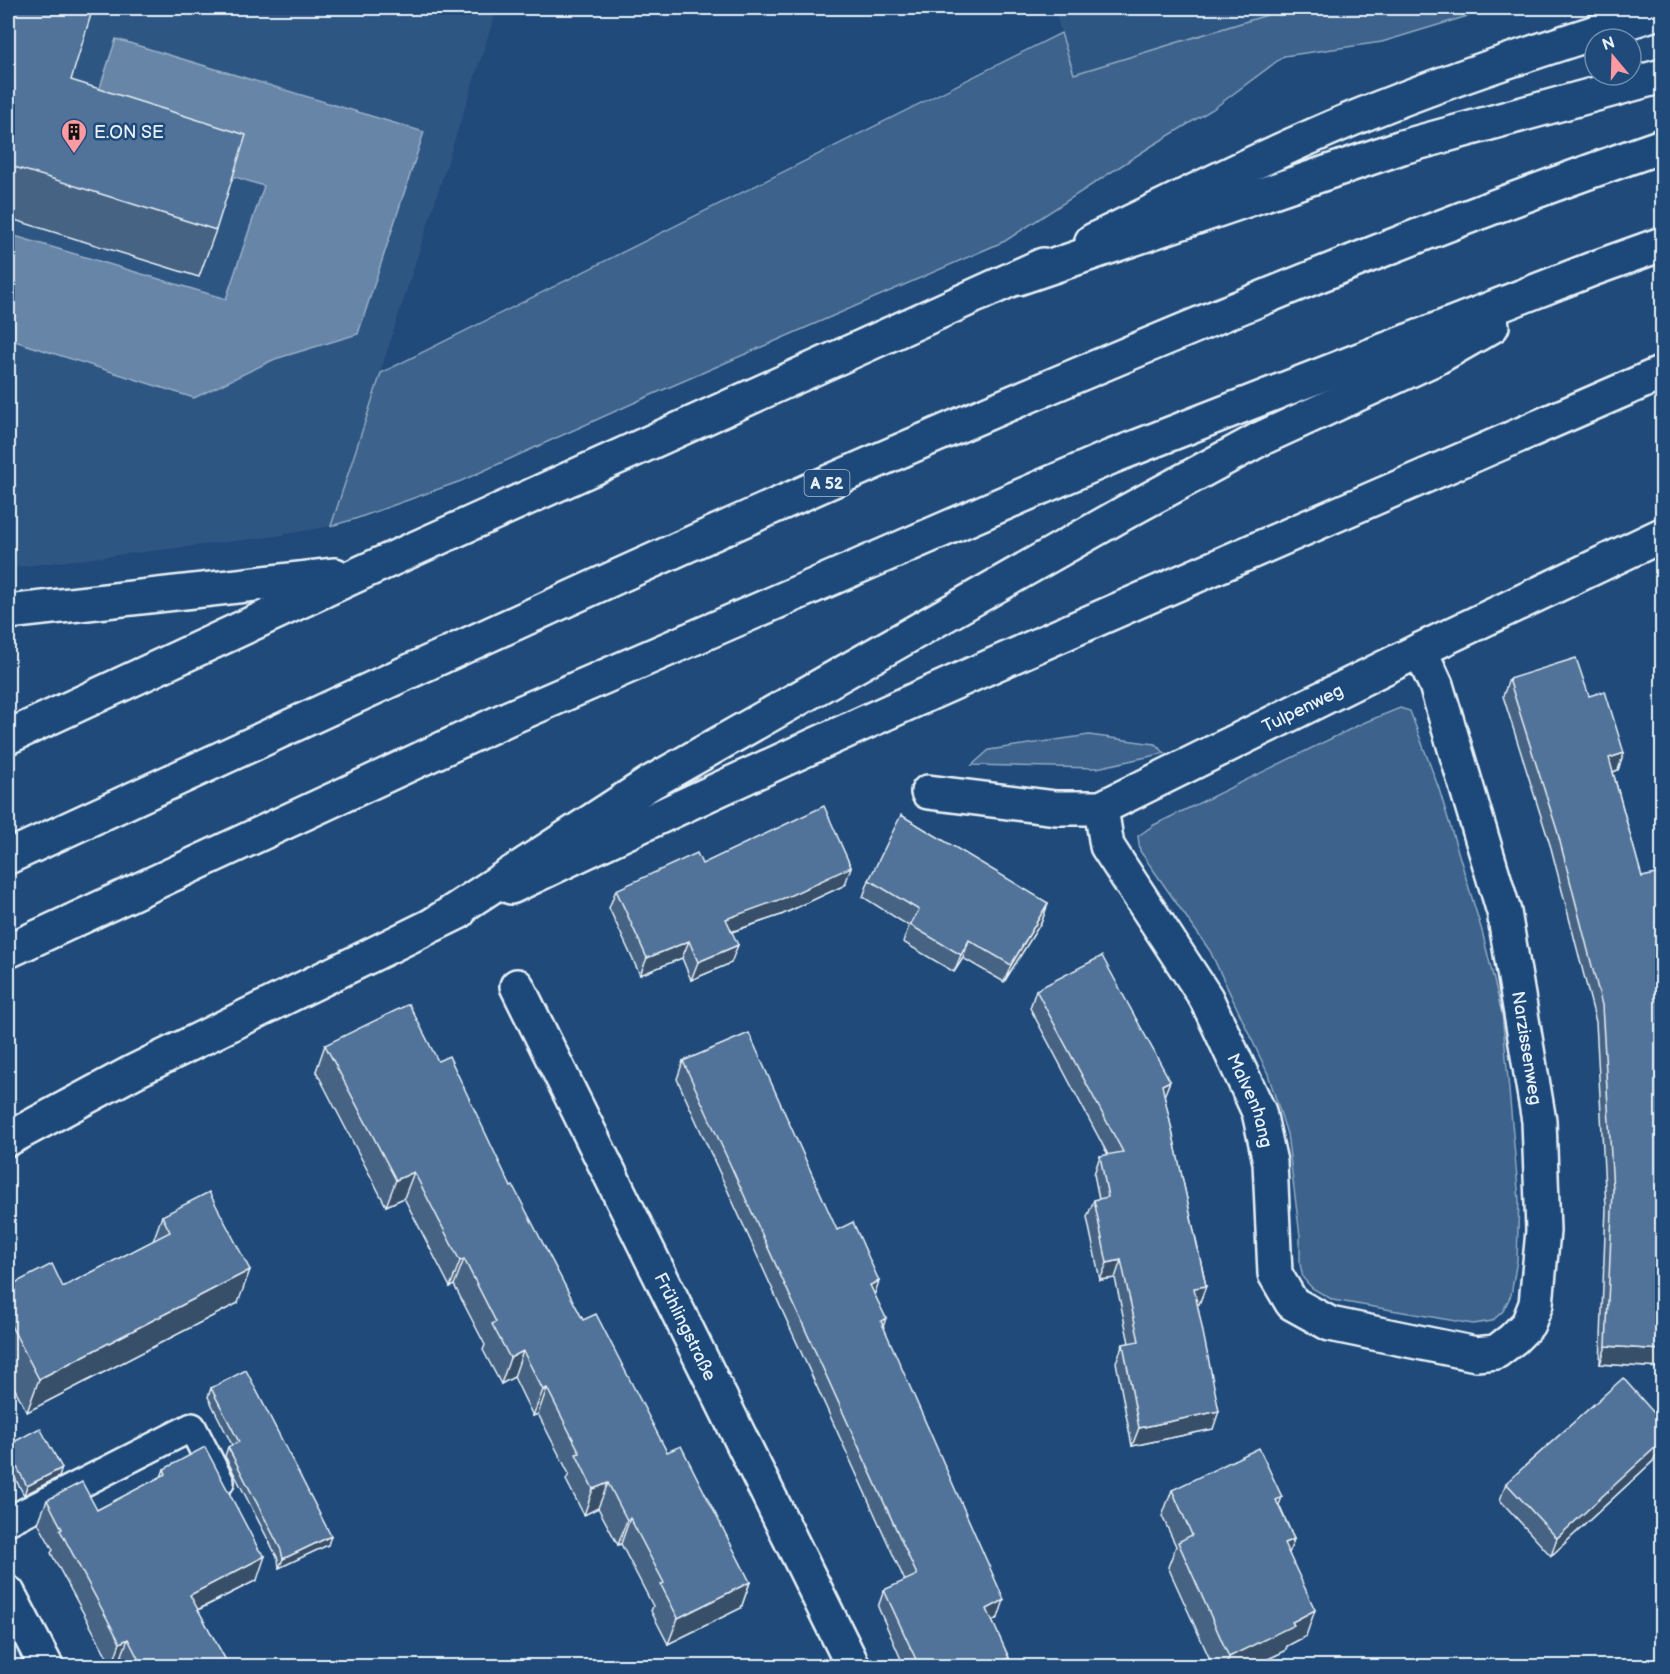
<svg xmlns="http://www.w3.org/2000/svg" width="1670" height="1674" viewBox="0 0 1670 1674" font-family="'Balsamiq Sans',sans-serif">
<style>
.built{fill:#2e5683}
.green{fill:#3c628c;stroke:#92aac2;stroke-width:1.5}
.water{fill:#6685a7;stroke:#9ab0c7;stroke-width:1.5}
.lines{fill:none;stroke-linecap:round;stroke-linejoin:round}
.lane-casing{stroke:#e8f1f8;stroke-width:32}
.street-casing{stroke:#e8f1f8;stroke-width:38}
.secondary-casing{stroke:#e8f1f8;stroke-width:38}
.highway-casing{stroke:#e8f1f8;stroke-width:38}
.lane{stroke:#1f4a7a;stroke-width:27}
.street{stroke:#1f4a7a;stroke-width:33}
.secondary{stroke:#1f4a7a;stroke-width:33}
.highway{stroke:#1f4a7a;stroke-width:33}
.wall{fill:#466384;stroke:#e8f1f8;stroke-width:1.5}
.shaded-wall{fill:#39506b;stroke:#e8f1f8;stroke-width:1.5}
.building{fill:#517399;stroke:#e8f1f8;stroke-width:1.5}
.labels{text-anchor:middle;stroke-width:5;stroke-linejoin:round;paint-order:stroke}
.shield{fill:#1f4a7a;stroke:#acbfd2;stroke-width:1.5}
.shield-label{font-size:16px;font-weight:bold;fill:#e8f1f8}
.poi-label{font-size:18px;fill:#e8f1f8;stroke:#1f4a7a;text-anchor:start}
.street-label{font-size:18px;fill:#e8f1f8;stroke:#1f4a7a}
</style>
<rect width="100%" height="100%" fill="#1f4a7a"/>
<filter id="ink" filterUnits="userSpaceOnUse"><feTurbulence type="fractalNoise" baseFrequency=".0167" numOctaves="2"/><feDisplacementMap in="SourceGraphic" scale="12" xChannelSelector="R" yChannelSelector="G"/><feConvolveMatrix kernelMatrix="1 2 1 2 8 2 1 2 1" color-interpolation-filters="sRGB"/></filter>
<g filter="url(#ink)">
<g class="built">
<path d="M 8,8 L 497,8 L 331,526 L 270,537 L 8,568 Z"/>
<path d="M 1054,8 L 1290,8 L 1073,74 Z"/>
</g>
<g class="green">
<path d="M 1290,8 L 1494,8 L 1382,42 L 1284,56 L 1213,109 L 1150,147 L 1005,241 L 649,396 L 461,481 L 355,519 L 331,526 L 381,373 L 1061,33 L 1074,74 Z"/>
<path d="M 1400,708 L 1410,711 L 1439,789 L 1482,931 L 1502,1013 L 1519,1200 L 1517,1260 L 1511,1295 L 1503,1311 L 1492,1321 L 1473,1324 L 1333,1300 L 1312,1288 L 1303,1278 L 1300,1264 L 1300,1236 L 1287,1134 L 1268,1074 L 1210,951 L 1140,851 L 1138,836 L 1154,825 L 1363,723 Z"/>
<path d="M 1089,735 L 1155,744 L 1165,753 L 1097,768 L 972,765 L 989,750 Z"/>
</g>
<path class="water" d="M 116,39 L 424,132 L 358,334 L 275,359 L 194,398 L 8,339 L 8,234 L 226,299 L 264,186 L 86,130 Z"/>
<g class="lines">
<defs>
<path id="lane" d="M 8,1521 L 192,1427 L 220,1482"/>
<g id="street">
<path id="s1" d="M 928,792 L 1056,808 L 1101,808 L 1420,650 L 1662,535"/>
<path id="s2" d="M 1101,808 L 1107,846 L 1206,998 L 1259,1112 L 1270,1162 L 1275,1274 L 1292,1303 L 1330,1324 L 1476,1354 L 1496,1352 L 1513,1339 L 1528,1324 L 1536,1304 L 1543,1231 L 1539,1121 L 1504,912 L 1436,685 L 1420,650"/>
<path id="s3" d="M 517,986 L 853,1666"/>
<path d="M 8,1593 L 46,1666"/>
</g>
<g id="secondary">
<path d="M 1092,241 C 1178,199 1264,156 1352,119 C 1454,77 1558,44 1662,11"/>
<path d="M 8,612 L 335,575"/>
<path d="M 8,737 L 363,572 L 1043,265"/>
<path d="M 511,887 C 890,705 1277,541 1662,373"/>
<path d="M 8,1139 L 133,1072 L 459,912"/>
</g>
<g id="highway">
<path d="M 1018,278 L 1402,147 L 1662,76"/>
<path d="M 8,857 C 372,689 735,518 1106,363 C 1289,286 1474,211 1662,146"/>
<path d="M 434,924 L 650,783 L 1124,513 L 1260,439 L 1436,358 L 1492,326"/>
<path d="M 8,951 L 509,718 L 1111,457 L 1595,268 L 1662,244"/>
</g>
</defs>
<use href="#lane" class="lane-casing"/>
<use href="#street" class="street-casing"/>
<use href="#secondary" class="secondary-casing"/>
<use href="#highway" class="highway-casing"/>
<use href="#lane" class="lane"/>
<use href="#street" class="street"/>
<use href="#secondary" class="secondary"/>
<use href="#highway" class="highway"/>
</g>
<g class="wall">
<path d="M 8,8 L 71,80 L 216,230 L 199,277 L 8,218 Z"/>
<path d="M 1509,679 L 1589,696 L 1624,753 L 1618,770 L 1613,772 L 1662,952 L 1662,1368 L 1600,1364 L 1606,1207 L 1596,1022 L 1551,848 L 1503,696 Z"/>
<path d="M 702,864 L 845,885 L 781,915 L 732,932 L 731,963 L 691,980 L 682,958 L 640,975 L 609,908 L 616,890 Z"/>
<path d="M 869,880 L 1048,903 L 1042,921 L 1004,982 L 963,958 L 954,972 L 903,942 L 909,926 L 863,897 Z"/>
<path d="M 1036,990 L 1170,1081 L 1164,1095 L 1206,1286 L 1199,1304 L 1197,1304 L 1213,1429 L 1132,1446 L 1116,1362 L 1123,1344 L 1129,1343 L 1115,1278 L 1100,1280 L 1087,1217 L 1094,1200 L 1099,1199 L 1094,1174 L 1100,1156 L 1108,1155 L 1030,1008 Z"/>
<path d="M 325,1045 L 438,1061 L 511,1187 L 583,1320 L 750,1582 L 741,1608 L 668,1644 L 651,1611 L 653,1606 L 621,1544 L 618,1545 L 598,1508 L 584,1515 L 566,1480 L 569,1474 L 538,1414 L 533,1416 L 514,1377 L 501,1384 L 483,1350 L 485,1345 L 454,1285 L 450,1287 L 404,1198 L 386,1206 L 316,1071 Z"/>
<path d="M 683,1061 L 837,1230 L 875,1294 L 883,1326 L 998,1618 L 992,1621 L 1009,1658 L 1006,1666 L 904,1666 L 878,1607 L 884,1590 L 905,1581 L 677,1079 Z"/>
<path d="M 162,1216 L 238,1303 L 27,1412 L 8,1376 L 8,1293 L 10,1291 L 13,1284 L 63,1287 L 153,1241 Z"/>
<path d="M 211,1388 L 328,1545 L 279,1568 L 278,1559 L 225,1456 L 228,1447 L 232,1445 L 208,1397 Z"/>
<path d="M 1662,1422 L 1662,1450 L 1655,1457 L 1653,1461 L 1551,1556 L 1500,1500 L 1506,1483 Z"/>
<path d="M 8,1450 L 59,1477 L 24,1495 L 8,1465 Z"/>
<path d="M 164,1469 L 257,1580 L 198,1610 L 229,1666 L 121,1666 L 119,1663 L 112,1666 L 51,1553 L 53,1550 L 38,1523 L 47,1500 L 97,1510 L 161,1477 Z"/>
<path d="M 1172,1490 L 1279,1505 L 1294,1539 L 1289,1553 L 1306,1636 L 1287,1646 L 1285,1651 L 1253,1666 L 1213,1666 L 1168,1567 L 1176,1546 L 1162,1516 Z"/>
</g>
<g class="shaded-wall">
<path d="M 1624,753 L 1618,770 L 1602,776 L 1609,758 Z"/>
<path d="M 851,867 L 845,885 L 781,915 L 719,936 L 726,919 Z"/>
<path d="M 1048,903 L 1042,921 L 1004,982 L 1011,965 Z"/>
<path d="M 1662,935 L 1662,951 L 1658,936 Z"/>
<path d="M 969,940 L 963,958 L 954,972 L 961,955 Z"/>
<path d="M 689,941 L 682,958 L 640,975 L 647,958 Z"/>
<path d="M 738,945 L 731,963 L 691,980 L 698,962 Z"/>
<path d="M 1170,1081 L 1163,1099 L 1162,1085 Z"/>
<path d="M 414,1172 L 404,1198 L 386,1206 L 396,1180 Z"/>
<path d="M 464,1259 L 454,1285 L 450,1287 L 460,1261 Z"/>
<path d="M 1121,1260 L 1115,1278 L 1100,1280 L 1107,1263 Z"/>
<path d="M 250,1270 L 238,1303 L 27,1412 L 39,1379 Z"/>
<path d="M 879,1281 L 873,1299 L 870,1285 Z"/>
<path d="M 1206,1286 L 1199,1304 L 1187,1306 L 1194,1288 Z"/>
<path d="M 886,1318 L 880,1336 L 881,1321 Z"/>
<path d="M 1606,1346 L 1662,1350 L 1662,1368 L 1600,1364 Z"/>
<path d="M 523,1351 L 514,1377 L 501,1384 L 510,1358 Z"/>
<path d="M 547,1388 L 538,1414 L 533,1416 L 543,1390 Z"/>
<path d="M 1219,1411 L 1213,1429 L 1132,1446 L 1139,1428 Z"/>
<path d="M 1662,1438 L 1662,1450 L 1655,1457 L 1653,1461 L 1551,1556 L 1557,1538 Z"/>
<path d="M 62,1468 L 59,1477 L 24,1495 L 27,1486 Z"/>
<path d="M 608,1483 L 598,1508 L 584,1515 L 593,1489 Z"/>
<path d="M 1282,1497 L 1272,1523 L 1276,1500 Z"/>
<path d="M 630,1518 L 621,1544 L 618,1545 L 627,1520 Z"/>
<path d="M 331,1536 L 328,1545 L 279,1568 L 283,1559 Z"/>
<path d="M 1294,1539 L 1285,1564 L 1284,1543 Z"/>
<path d="M 265,1556 L 257,1580 L 181,1618 L 190,1595 Z"/>
<path d="M 750,1582 L 741,1608 L 668,1644 L 678,1618 Z"/>
<path d="M 1004,1600 L 998,1618 L 981,1626 L 987,1609 Z"/>
<path d="M 1315,1610 L 1306,1636 L 1287,1646 L 1285,1651 L 1253,1666 L 1226,1666 L 1229,1657 L 1292,1622 Z"/>
<path d="M 128,1639 L 119,1663 L 112,1666 L 120,1643 Z"/>
<path d="M 1009,1658 L 1006,1666 L 997,1666 L 999,1662 Z"/>
</g>
<g class="building">
<path d="M 8,8 L 93,8 L 71,80 L 246,135 L 216,230 L 8,165 Z"/>
<path d="M 1576,658 L 1589,696 L 1605,691 L 1624,753 L 1609,758 L 1642,877 L 1660,873 L 1662,882 L 1662,935 L 1658,936 L 1662,952 L 1662,1350 L 1606,1346 L 1613,1190 L 1602,1005 L 1557,830 L 1509,679 Z"/>
<path d="M 824,806 L 851,867 L 787,897 L 726,919 L 738,945 L 698,962 L 689,941 L 647,958 L 616,890 L 697,853 L 702,864 Z"/>
<path d="M 901,815 L 1048,903 L 1011,965 L 969,940 L 961,955 L 910,925 L 919,910 L 869,880 Z"/>
<path d="M 1102,956 L 1170,1081 L 1162,1085 L 1206,1286 L 1194,1288 L 1219,1411 L 1139,1428 L 1123,1344 L 1139,1341 L 1121,1260 L 1107,1263 L 1094,1200 L 1108,1197 L 1100,1156 L 1123,1152 L 1036,990 Z"/>
<path d="M 409,1004 L 438,1061 L 449,1056 L 511,1187 L 513,1186 L 583,1320 L 596,1314 L 667,1452 L 681,1446 L 750,1582 L 678,1618 L 661,1585 L 664,1583 L 630,1518 L 627,1520 L 608,1483 L 593,1489 L 576,1454 L 580,1453 L 547,1388 L 543,1390 L 523,1351 L 510,1358 L 492,1324 L 496,1322 L 464,1259 L 460,1261 L 414,1172 L 396,1180 L 325,1045 Z"/>
<path d="M 749,1033 L 837,1230 L 853,1222 L 879,1281 L 870,1285 L 886,1318 L 881,1321 L 1004,1600 L 987,1609 L 1009,1658 L 999,1662 L 1001,1666 L 919,1666 L 884,1590 L 917,1575 L 683,1061 Z"/>
<path d="M 209,1192 L 250,1270 L 39,1379 L 8,1320 L 8,1293 L 16,1289 L 13,1284 L 52,1264 L 63,1287 L 170,1232 L 162,1216 Z"/>
<path d="M 246,1370 L 331,1536 L 283,1559 L 281,1550 L 228,1447 L 239,1442 L 211,1388 Z"/>
<path d="M 1623,1378 L 1662,1422 L 1662,1438 L 1658,1442 L 1659,1444 L 1557,1538 L 1506,1483 Z"/>
<path d="M 40,1428 L 62,1468 L 27,1486 L 8,1450 L 8,1445 Z"/>
<path d="M 205,1447 L 259,1550 L 265,1556 L 190,1595 L 229,1666 L 142,1666 L 128,1639 L 120,1643 L 60,1530 L 62,1529 L 47,1500 L 82,1482 L 97,1510 L 166,1474 L 164,1469 Z"/>
<path d="M 1259,1448 L 1282,1497 L 1276,1500 L 1294,1539 L 1284,1543 L 1315,1610 L 1292,1622 L 1294,1625 L 1229,1657 L 1178,1542 L 1192,1535 L 1172,1490 Z"/>
</g>
</g>
<defs>
<symbol id="building-pin" viewBox="-11 -11 22 30"><path d="M0 17L-7.5 6A9.5 9.5 0 1 1 7.5 6Z" fill="#ff9aa2" stroke="#1f4a7a"/><path d="M-4-6H4V6H1V3H-1V6H-4ZM-2.5-4.3h1.7v1.8h-1.7ZM.8-4.3h1.7v1.8H.8ZM-2.5-1h1.7V.8h-1.7ZM.8-1h1.7V.8H.8Z" fill="#111"/></symbol>
</defs>
<g fill-rule="evenodd">
<use href="#building-pin" x="59" y="117" width="30" height="40"/>
</g>
<g class="labels">
<rect class="shield" x="804.5" y="470" width="45" height="26" rx="4.5"/>
<g class="shield-label">
<text x="827" y="489">A 52</text>
</g>
<g class="poi-label">
<text x="94" y="138">E.ON SE</text>
</g>
<g class="street-label">
<text dy="6" stroke="none"><textPath href="#s1" startOffset="399">Tulpenweg</textPath></text>
<text transform="translate(1527 1048) rotate(81)" y="6">Narzissenweg</text>
<text dy="6" stroke="none"><textPath href="#s2" startOffset="332">Malvenhang</textPath></text>
<text dy="6" stroke="none"><textPath href="#s3" startOffset="380">Frühlingstraße</textPath></text>
</g>
</g>
<rect width="1670" height="1674" fill="none" stroke="#1f4a7a" stroke-width="30"/>
<rect x="15" y="15" width="1640" height="1644" fill="none" stroke="#e8f1f8" stroke-width="2" filter="url(#ink)"/>
<g transform="translate(1613 57) rotate(341)"><circle r="28" fill="#1f4a7a" stroke="#6f8dac" stroke-width="1.5"/>
<path d="M0-4.5L10 22L0 15L-10 22Z" fill="#ff9aa2"/>
<text y="-9" font-size="16" font-weight="bold" text-anchor="middle" fill="#e8f1f8">N</text>
</g>
</svg>
